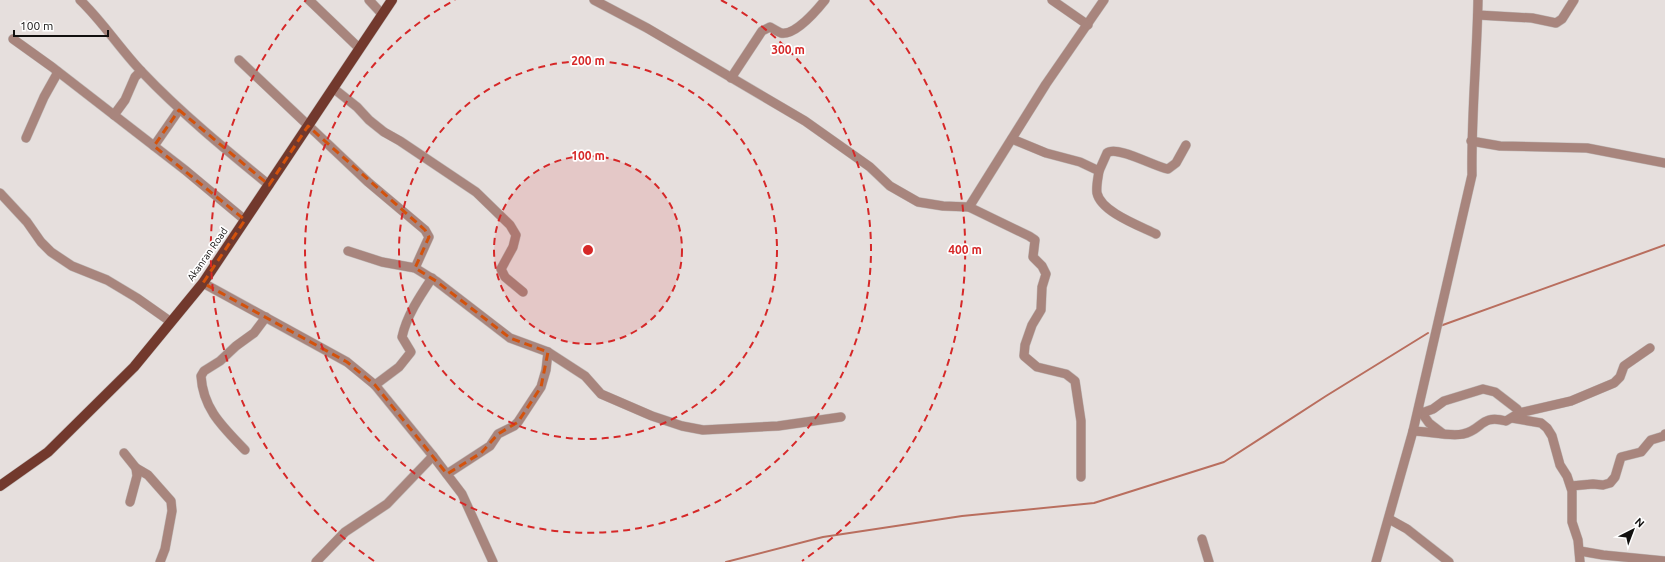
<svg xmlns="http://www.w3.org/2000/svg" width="1665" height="562" viewBox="0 0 1665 562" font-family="Ubuntu,sans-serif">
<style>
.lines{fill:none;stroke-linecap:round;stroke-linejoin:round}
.stream{stroke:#b96e5e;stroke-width:2}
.minor-casing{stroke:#c0bab8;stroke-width:10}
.major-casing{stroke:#c0bab8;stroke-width:11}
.minor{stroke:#a8857d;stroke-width:9}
.major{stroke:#72392d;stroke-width:10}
.marked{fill:none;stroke:#d3520c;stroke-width:3;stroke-dasharray:8 5;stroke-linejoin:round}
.ring{fill:none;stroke:#d62828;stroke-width:2;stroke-dasharray:7 5}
.labels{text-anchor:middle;stroke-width:3.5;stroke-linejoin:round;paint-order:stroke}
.street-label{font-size:10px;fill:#12100f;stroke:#fff}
.centre{fill:#d62828;stroke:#fff;stroke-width:2}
.ring-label{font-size:12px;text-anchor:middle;font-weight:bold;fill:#d62828;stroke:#fff;stroke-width:3.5;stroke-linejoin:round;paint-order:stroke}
</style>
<rect width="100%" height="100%" fill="#e6dfdd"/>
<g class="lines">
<g class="stream">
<path d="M 1440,326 L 1665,245"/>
<path d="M 726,562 L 823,537 L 962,516 L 1094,503 L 1224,462 L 1326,396 L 1428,333"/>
</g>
<defs>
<g id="minor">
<path d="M 80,0 C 103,22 120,49 142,72 C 181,113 225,149 269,185"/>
<path d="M 309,0 L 359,48"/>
<path d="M 369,0 L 382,14"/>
<path d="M 594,0 L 647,28 L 805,121 L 870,167 L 890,186 L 918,202 L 943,206 L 969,207 L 1046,84 L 1104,0"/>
<path d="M 1052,0 L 1088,25"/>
<path d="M 1478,15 L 1532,18 L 1556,23 L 1562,19 L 1574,0"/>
<path d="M 13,39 L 52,67 L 185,170 L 245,220"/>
<path d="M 239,60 L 368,182 L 425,230 L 429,237 L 415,268"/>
<path d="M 731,78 L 762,31 L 770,27 C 774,29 778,32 781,33 C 795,36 817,10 825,0"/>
<path d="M 333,88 L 357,107 L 369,120 L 384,132 L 400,141 L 476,192 L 510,225 L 516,235 L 513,247 L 501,269 L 505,277 L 523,292"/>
<path d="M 114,115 L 125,100 L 135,77 L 141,71"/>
<path d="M 26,138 L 44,97 L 58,72"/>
<path d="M 1012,139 L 1046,153 L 1080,162 L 1099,171 C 1098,178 1096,186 1097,193 C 1101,212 1140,226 1156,234"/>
<path d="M 1471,141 L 1500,146 L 1587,148 L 1665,163"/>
<path d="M 154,146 L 179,110"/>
<path d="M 1099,171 L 1107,153 C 1117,145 1155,167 1168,169 L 1176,163 L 1186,145"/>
<path d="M 0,193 L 27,222 L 41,242 L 51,252 L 72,266 L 107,280 L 137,298 L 171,322"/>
<path d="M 969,207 L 1029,236 L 1035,240 L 1033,257 L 1042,266 L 1046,274 L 1042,287 L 1041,310 L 1032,325 L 1025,345 L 1024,356 L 1037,367 L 1066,374 L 1075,381 L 1081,421 L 1081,477"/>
<path d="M 348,251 L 382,262 L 415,268 L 436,281 L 510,338 L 548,352 L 585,376 L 601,394 L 652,416 L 682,426 L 703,430 L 778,426 L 841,417"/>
<path d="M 203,283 L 347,362 L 375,385 L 433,456 L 462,494 L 493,562"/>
<path d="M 375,385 L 399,367 L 411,352 L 402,337 C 407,315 420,296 432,278"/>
<path d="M 1419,409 L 1429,423 L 1442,433"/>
<path d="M 1422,413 L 1433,409 L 1444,401 L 1483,389 L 1495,392 L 1517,409 L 1519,413"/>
<path d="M 1512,418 L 1541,423 L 1547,428 L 1552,436 L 1560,465 L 1567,476 L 1572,491 L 1572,522 L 1578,540 L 1580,562"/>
<path d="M 1413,431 C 1427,431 1450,437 1463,434 C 1483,430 1480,414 1506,421 L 1519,413 L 1571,401 L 1614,383 L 1620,377 L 1624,366 L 1650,348"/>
<path d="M 245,450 C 223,427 203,409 201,376 L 204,371 L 220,361 L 236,346 L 254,333 L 266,317"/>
<path d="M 124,453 L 136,468 L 148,475 L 171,501 L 172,511 L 165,549 L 160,562"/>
<path d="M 447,474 L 490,446 L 498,434 L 514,426 L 518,422 L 541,387 L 546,370 L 548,352"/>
<path d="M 1571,486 L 1593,484 L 1603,485 L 1610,483 L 1615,477 L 1621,457 L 1641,452 L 1651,440 L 1664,436 L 1665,434"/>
<path d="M 130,502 L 137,476 L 136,468"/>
<path d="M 1389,519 L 1407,529 L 1449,562"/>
<path d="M 1202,539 L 1209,562"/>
<path d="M 1580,551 L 1603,555 L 1665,561"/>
<path d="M 316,562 L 345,532 L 387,504 L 433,456"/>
<path d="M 1376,562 L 1413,431 L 1472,175 C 1471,117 1477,58 1478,0"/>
</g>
<path id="major" d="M 0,486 L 48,452 L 134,367 L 203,283 L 392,0"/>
</defs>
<use href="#minor" class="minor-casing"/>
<use href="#major" class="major-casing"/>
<use href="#minor" class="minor"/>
<use href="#major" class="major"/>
</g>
<path class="marked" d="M 179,110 L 269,185 L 308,126 L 425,230 L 429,237 L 415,268 L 436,281 L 510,338 L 548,352 L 541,387 L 518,422 L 498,434 L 481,453 L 447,474 L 375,385 L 347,362 L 203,283 L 245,220 L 154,146 Z"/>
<circle cx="588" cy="250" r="94" fill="#d62828" fill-opacity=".12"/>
<g class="ring">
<circle cx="588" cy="250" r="94"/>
<circle cx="588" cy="250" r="189"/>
<path d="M721 0A283 283 0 1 1 455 0"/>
<path d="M374 561A377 377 0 0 1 306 0M870 0A377 377 0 0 1 802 561"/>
</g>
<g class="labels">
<g class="street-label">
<text transform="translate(207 254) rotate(-55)" y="4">Akanran Road</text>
</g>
</g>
<circle cx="588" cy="250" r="6" class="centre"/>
<g class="ring-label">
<text x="788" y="54">300 m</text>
<text x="588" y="65">200 m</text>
<text x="588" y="160">100 m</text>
<text x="965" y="254">400 m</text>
</g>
<g transform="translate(1633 530) rotate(42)" stroke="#ffffff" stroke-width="3" paint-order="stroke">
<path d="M0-3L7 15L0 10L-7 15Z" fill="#12100f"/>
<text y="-6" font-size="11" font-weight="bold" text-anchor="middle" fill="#12100f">N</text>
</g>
<path d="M14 30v6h94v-6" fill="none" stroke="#12100f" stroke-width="2"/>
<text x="20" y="30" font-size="12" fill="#12100f" stroke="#ffffff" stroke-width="3" paint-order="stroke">100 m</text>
</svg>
